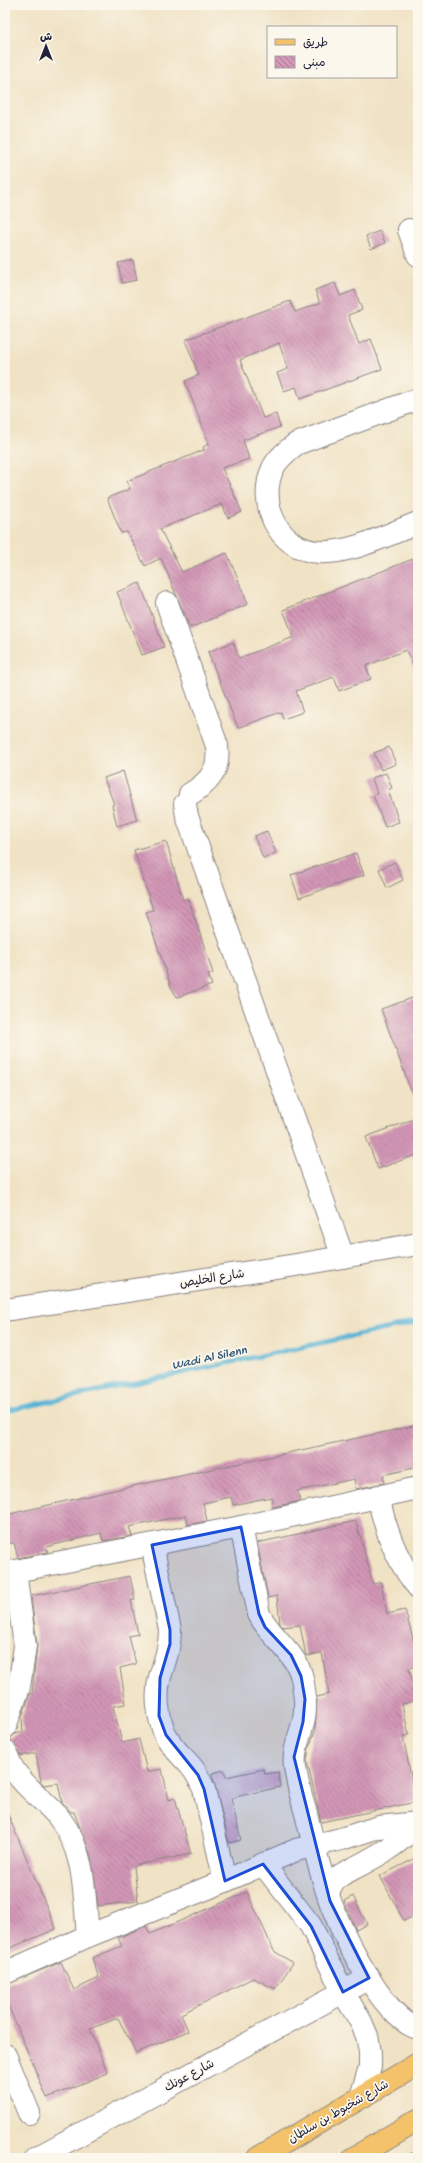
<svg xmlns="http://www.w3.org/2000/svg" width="423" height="2163" viewBox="0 0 423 2163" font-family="'Gochi Hand','Playpen Sans Arabic',sans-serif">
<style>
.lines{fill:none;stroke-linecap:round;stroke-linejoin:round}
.stream{stroke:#56b2d4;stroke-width:5}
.building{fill:url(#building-back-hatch)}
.minor-casing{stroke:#898280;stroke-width:24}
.major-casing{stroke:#898280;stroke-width:24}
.path{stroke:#898280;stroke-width:2.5;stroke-dasharray:3 3;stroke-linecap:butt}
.minor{stroke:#fff;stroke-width:22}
.major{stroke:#f3c26a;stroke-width:22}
.marked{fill:#1d4ed8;fill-opacity:0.2;stroke:#1d4ed8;stroke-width:3;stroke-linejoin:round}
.labels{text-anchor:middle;stroke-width:3.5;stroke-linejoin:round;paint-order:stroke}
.street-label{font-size:12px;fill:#22223b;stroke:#fbf7ec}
.water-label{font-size:13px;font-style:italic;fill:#375c78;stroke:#fbf7ec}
</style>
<defs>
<pattern id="building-back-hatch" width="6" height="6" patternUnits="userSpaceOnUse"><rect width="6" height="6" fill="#d296b6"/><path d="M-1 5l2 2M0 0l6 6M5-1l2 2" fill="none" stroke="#aa7a95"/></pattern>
</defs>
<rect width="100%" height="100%" fill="#fbf7ec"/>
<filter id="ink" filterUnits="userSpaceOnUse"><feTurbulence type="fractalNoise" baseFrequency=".025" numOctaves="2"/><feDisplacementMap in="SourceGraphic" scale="8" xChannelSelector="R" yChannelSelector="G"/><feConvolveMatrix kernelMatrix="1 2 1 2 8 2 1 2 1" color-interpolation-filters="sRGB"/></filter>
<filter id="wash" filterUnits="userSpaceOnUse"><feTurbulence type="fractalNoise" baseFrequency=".012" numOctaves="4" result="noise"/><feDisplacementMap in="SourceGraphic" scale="16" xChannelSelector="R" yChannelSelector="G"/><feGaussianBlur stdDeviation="0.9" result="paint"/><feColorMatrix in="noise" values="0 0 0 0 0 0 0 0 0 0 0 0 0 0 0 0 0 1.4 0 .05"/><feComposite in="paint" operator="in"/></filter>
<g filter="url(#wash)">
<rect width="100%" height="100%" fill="#f0e2c4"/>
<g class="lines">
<path class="stream" d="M 5,1411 L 418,1322"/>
</g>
<g id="blocks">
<g class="building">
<path d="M 380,231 L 385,243 L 371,249 L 366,236 Z"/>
<path d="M 133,260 L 137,280 L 122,283 L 118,263 Z"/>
<path d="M 335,283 L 340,296 L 355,290 L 362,310 L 348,315 L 359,344 L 371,339 L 382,369 L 300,399 L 296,387 L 284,391 L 277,373 L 288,369 L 279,343 L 240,360 L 263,418 L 276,414 L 280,427 L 243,440 L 249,459 L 222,468 L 242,512 L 228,518 L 222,504 L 160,529 L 182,572 L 227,553 L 248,604 L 190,628 L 161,558 L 145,566 L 127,532 L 121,533 L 107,498 L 130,489 L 127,481 L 204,450 L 203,447 L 209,444 L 185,381 L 199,375 L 185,340 L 290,301 L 295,312 L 320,303 L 315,290 Z"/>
<path d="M 418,557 L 418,677 L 406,650 L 366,666 L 371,679 L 339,691 L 334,677 L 296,691 L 303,712 L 283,719 L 281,712 L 238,728 L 208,652 L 233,642 L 239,658 L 294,637 L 283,610 Z"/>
<path d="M 140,583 L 164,647 L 142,655 L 117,592 Z"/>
<path d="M 389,747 L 396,764 L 381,770 L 374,753 Z"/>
<path d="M 123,771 L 137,820 L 117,826 L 112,805 L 114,804 L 104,778 Z"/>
<path d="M 386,773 L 392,788 L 388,790 L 399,822 L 385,827 L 373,795 L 377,794 L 372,778 Z"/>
<path d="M 267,831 L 276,853 L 263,858 L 254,836 Z"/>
<path d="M 166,841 L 183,900 L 188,898 L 213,973 L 208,975 L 212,985 L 177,997 L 171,987 L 146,912 L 153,910 L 134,850 Z"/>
<path d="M 356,853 L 364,875 L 299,898 L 291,875 Z"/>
<path d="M 395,862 L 403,880 L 387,888 L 379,869 Z"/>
<path d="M 418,996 L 418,1107 L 417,1107 L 381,1009 Z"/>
<path d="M 414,1119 L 418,1130 L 418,1154 L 378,1169 L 366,1137 Z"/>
<path d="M 418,1425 L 418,1467 L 383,1475 L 384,1483 L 356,1489 L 354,1479 L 297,1491 L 300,1501 L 273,1507 L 271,1497 L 233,1505 L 231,1497 L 203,1503 L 207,1521 L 188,1525 L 186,1515 L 129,1527 L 132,1536 L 103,1541 L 101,1533 L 46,1547 L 48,1552 L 18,1558 L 14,1543 L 5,1544 L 5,1515 L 110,1491 Z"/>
<path d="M 356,1521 L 373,1584 L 381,1582 L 387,1614 L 405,1610 L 414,1642 L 418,1641 L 418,1666 L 409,1668 L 417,1700 L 402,1704 L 409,1735 L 403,1736 L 416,1802 L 321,1822 L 307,1761 L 309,1748 L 315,1731 L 317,1697 L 329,1694 L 322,1653 L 306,1656 L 300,1625 L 283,1627 L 280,1624 L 277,1596 L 268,1598 L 257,1543 Z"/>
<path d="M 130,1576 L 135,1600 L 131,1600 L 138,1634 L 129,1636 L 136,1664 L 120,1668 L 126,1704 L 113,1706 L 122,1743 L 139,1739 L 147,1772 L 162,1769 L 169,1800 L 175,1798 L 191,1854 L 137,1865 L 134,1867 L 138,1901 L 98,1906 L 91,1856 L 74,1812 L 71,1812 L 62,1802 L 58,1783 L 44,1785 L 41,1782 L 36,1753 L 21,1756 L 10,1738 L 15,1734 L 23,1732 L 22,1717 L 30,1694 L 32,1694 L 37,1645 L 31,1596 Z"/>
<path d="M 264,1769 L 265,1774 L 278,1772 L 280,1787 L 231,1798 L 241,1840 L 229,1843 L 212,1773 L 224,1770 L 226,1777 Z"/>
<path d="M 5,1807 L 56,1929 L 5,1950 Z"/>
<path d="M 418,1857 L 418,1914 L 404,1921 L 380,1876 Z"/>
<path d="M 247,1892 L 274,1951 L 293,1963 L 275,1989 L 253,1978 L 181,2014 L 188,2031 L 136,2053 L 118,2018 L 90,2029 L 108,2073 L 47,2098 L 5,1998 L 5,1985 L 61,1962 L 74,1990 L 99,1978 L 92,1958 L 122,1946 L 118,1938 L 146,1926 L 150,1934 Z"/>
<path d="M 353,1896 L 367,1924 L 356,1930 L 344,1901 Z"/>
</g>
</g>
</g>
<g filter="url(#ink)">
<use href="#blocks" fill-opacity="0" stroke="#898280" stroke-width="1"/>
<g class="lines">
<defs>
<g id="minor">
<path d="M 409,230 L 418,255"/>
<path d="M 418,399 L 296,444 C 287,451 278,458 273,468 C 257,503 278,550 319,552 C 350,554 389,534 418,523"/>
<path d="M 167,603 L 217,746 C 220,770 210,782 190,794"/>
<path d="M 185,804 L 187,816 L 343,1257"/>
<path d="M 5,1310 L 296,1265 L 418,1244"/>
<path d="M 378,1496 C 385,1529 396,1561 418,1587"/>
<path d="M 241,1527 L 259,1614 C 270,1637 296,1652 302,1678 C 305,1693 307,1709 303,1723 C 299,1739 293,1751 295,1767 C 297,1783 302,1799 306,1814 C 314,1844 322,1883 334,1911 C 346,1941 386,2021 418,2028"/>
<path d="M 152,1545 L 170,1630 C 170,1647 165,1660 160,1677 C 155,1695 158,1717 165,1734 C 171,1747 181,1755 190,1765 C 196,1772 200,1780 204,1789 L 225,1881"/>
<path d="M 5,1573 L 241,1527 L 418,1488"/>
<path d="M 5,1727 L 19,1687 L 25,1646 L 15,1571"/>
<path d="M 5,1751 C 8,1757 10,1765 14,1770 C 25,1788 47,1802 60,1819 C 86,1853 84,1895 88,1936"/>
<path d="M 263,1864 L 311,1926 L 343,1992 L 361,2022 L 367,2036 L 370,2052 L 370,2067 L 361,2097"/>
<path d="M 328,1892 L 335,1880 L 341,1875 C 369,1860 396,1848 417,1824"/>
<path d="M 5,1973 L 88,1936 L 225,1881 L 296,1850 L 341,1839 L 379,1827 L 418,1823"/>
<path d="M 5,2055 L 29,2113"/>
<path d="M 36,2158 L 369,1978"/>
</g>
<g id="major">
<path d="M 258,2158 L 418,2064"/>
<path d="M 354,2158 L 418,2120"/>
</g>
</defs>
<use href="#minor" class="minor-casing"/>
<use href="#major" class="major-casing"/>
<path class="path" d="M 405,2158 L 418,2150"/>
<use href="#minor" class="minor"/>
<use href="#major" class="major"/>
</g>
</g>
<path class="marked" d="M 241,1527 L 259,1614 L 265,1627 L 291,1655 L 301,1676 L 305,1699 L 303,1722 L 294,1757 L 330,1901 L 369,1978 L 343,1992 L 311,1926 L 263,1864 L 225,1881 L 204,1789 L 198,1775 L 166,1735 L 159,1716 L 160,1678 L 170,1644 L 170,1630 L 152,1545 Z"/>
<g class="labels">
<g class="street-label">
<text transform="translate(212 1278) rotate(-9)" y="4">شارع الخليص</text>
<text transform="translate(189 2075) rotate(-28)" y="4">شارع عونك</text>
<text transform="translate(338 2111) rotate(-30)" y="4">شارع شخبوط بن سلطان</text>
</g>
<g class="water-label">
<text transform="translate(209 1356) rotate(-12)" y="5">Wadi Al Silenn</text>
</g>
</g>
<rect width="423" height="2163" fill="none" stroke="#fbf7ec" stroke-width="20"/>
<rect x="267" y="26" width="130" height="52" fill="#fbf7ec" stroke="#a4a2a5"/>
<rect x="275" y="39" width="20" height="6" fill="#f3c26a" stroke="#a4a2a5"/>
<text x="303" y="46" font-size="12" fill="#22223b">طريق</text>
<rect x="275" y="56" width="20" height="12" fill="url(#building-back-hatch)" stroke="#a4a2a5"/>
<text x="303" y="66" font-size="12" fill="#22223b">مبنى</text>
<g transform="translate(46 46)" stroke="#fbf7ec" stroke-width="3" paint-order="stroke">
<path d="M0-3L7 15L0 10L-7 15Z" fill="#22223b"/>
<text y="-6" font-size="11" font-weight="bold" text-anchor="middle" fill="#22223b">ش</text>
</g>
</svg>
